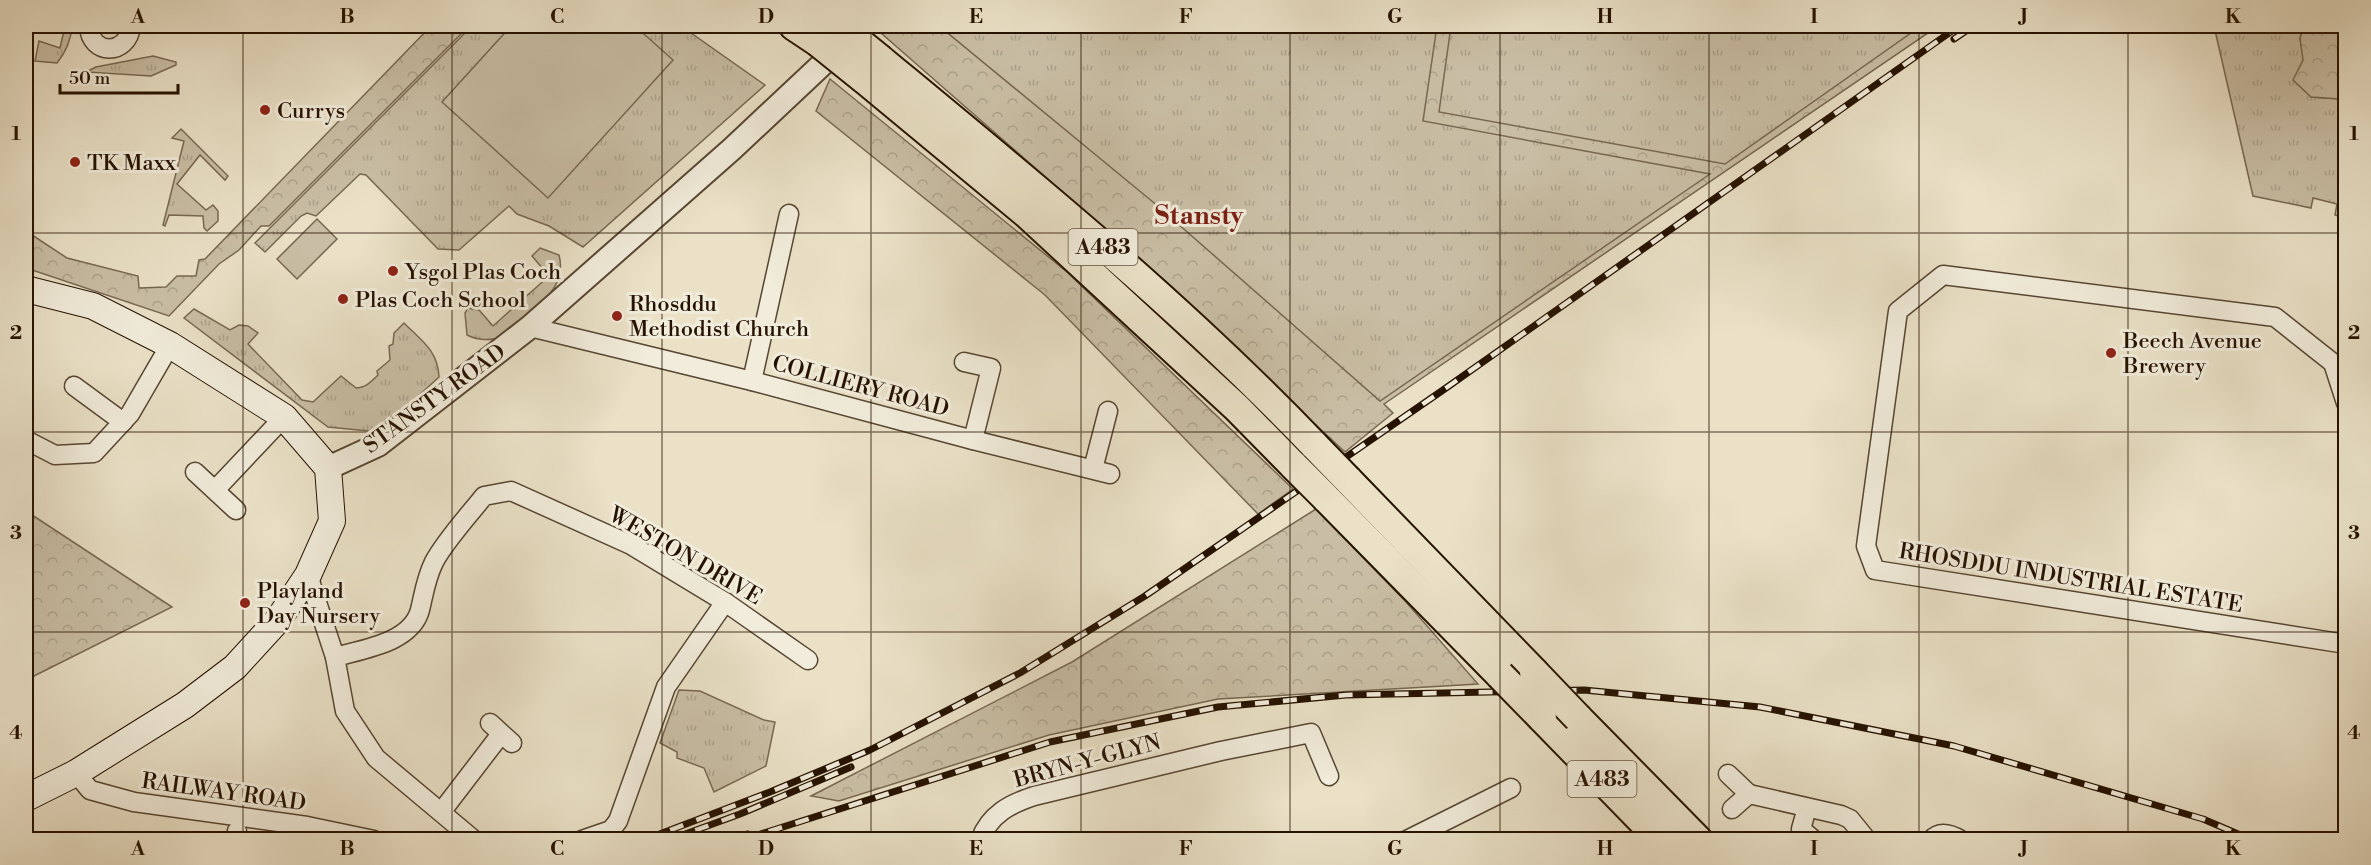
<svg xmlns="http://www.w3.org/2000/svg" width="2371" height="865" viewBox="0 0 2371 865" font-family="'Libre Bodoni',serif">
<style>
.grass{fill:url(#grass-tufts);stroke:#786852;stroke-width:1.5}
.forest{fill:url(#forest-crowns);stroke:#786852;stroke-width:1.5}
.pitch{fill:#c9bea5;stroke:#786852;stroke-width:1.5}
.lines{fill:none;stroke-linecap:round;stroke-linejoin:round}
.minor-casing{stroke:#574632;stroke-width:21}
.tertiary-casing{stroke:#574632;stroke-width:26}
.secondary-casing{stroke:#261200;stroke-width:28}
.trunk-casing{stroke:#261200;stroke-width:32}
.minor{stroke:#f1ecdb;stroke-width:18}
.tertiary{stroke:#f1ecdb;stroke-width:22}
.secondary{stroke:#f1ecdb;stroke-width:26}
.trunk{stroke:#eae1c7;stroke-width:28}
.rail-casing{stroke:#261200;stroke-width:7}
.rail{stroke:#f1ecdb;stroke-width:4.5;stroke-dasharray:14;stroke-linecap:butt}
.trunk-bridge-casing{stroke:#261200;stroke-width:32;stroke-linecap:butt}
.trunk-bridge{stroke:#eae1c7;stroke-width:28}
.grid{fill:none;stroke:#261200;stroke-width:1.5;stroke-opacity:0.55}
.poi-dot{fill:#8f2418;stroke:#f1ecdb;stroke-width:2}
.labels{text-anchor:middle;stroke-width:6;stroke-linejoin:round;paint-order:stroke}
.shield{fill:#f1ecdb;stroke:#635342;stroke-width:1.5}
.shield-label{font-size:21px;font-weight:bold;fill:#261200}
.poi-label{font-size:22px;fill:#261200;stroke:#f1ecdb;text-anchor:start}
.street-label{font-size:22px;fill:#261200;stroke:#f1ecdb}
.quarter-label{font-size:26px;font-weight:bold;fill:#7a1f14;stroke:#f1ecdb}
.neatline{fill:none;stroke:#261200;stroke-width:2}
.grid-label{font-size:20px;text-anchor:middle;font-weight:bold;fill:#261200}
</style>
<defs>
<pattern id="grass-tufts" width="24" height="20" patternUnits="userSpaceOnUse" patternTransform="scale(1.5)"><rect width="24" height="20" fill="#c9bea5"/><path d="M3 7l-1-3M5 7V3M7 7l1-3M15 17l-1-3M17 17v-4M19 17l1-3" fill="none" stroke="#aca28c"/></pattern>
<pattern id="forest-crowns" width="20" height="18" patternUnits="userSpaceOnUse" patternTransform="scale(1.5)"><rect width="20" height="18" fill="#c9bea5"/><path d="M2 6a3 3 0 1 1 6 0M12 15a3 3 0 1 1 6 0" fill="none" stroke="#aca28c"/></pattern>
</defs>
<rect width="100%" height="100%" fill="#eae1c7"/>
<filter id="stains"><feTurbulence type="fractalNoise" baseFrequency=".00333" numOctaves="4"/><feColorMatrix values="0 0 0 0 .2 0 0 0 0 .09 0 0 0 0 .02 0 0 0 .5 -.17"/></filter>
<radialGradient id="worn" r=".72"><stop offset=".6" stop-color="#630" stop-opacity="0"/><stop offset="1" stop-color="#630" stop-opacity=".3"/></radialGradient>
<g class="grass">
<path d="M 65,26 L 72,26 C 71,40 66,52 57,63 L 35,61 L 39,41 L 60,48 Z"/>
<path d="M 472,26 L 681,26 L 765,85 L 583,247 L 549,226 L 517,214 L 509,206 L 459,250 L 438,249 L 366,175 L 360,174 L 316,216 L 307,213 L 301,216 L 265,252 L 255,243 Z"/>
<path d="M 939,26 L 1938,26 L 1383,404 L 1088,149 Z"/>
<path d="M 2214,26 L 2304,26 L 2300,38 L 2311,97 L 2340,99 L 2345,106 L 2345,218 L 2335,215 L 2337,204 L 2313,198 L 2311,208 L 2253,196 Z"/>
<path d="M 153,56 L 176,62 L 176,65 L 151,76 L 86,72 L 96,67 Z"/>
<path d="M 181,129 L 228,176 L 225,180 L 200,155 L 177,184 L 206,210 L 213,205 L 218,211 L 218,221 L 207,231 L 204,228 L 203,216 L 169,215 L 165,226 L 163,225 L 184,141 L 172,138 Z"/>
<path d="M 540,248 L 559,255 C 567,285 541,304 522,322 C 517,327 511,334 504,336 C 491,341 479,341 467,335 L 465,313 L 468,308 L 479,310 L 493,326 L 549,276 L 532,256 Z"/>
<path d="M 194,309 L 230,330 L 239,325 L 248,326 L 258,333 L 248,344 L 302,400 L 313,402 L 341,376 L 356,388 C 365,388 371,382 378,375 L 377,371 L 390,360 L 389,346 L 393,344 L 394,333 L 404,323 C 422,341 438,351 439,377 L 379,432 L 328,427 L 184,318 Z"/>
<path d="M 679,690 L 700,691 L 764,720 L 775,722 L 766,766 L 714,792 L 704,768 L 677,758 L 677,752 L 660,743 Z"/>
</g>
<g class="forest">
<path d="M 431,26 L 469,26 L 269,226 L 261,226 L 239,250 L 219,264 L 169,316 L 26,268 L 26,231 L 67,258 L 138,276 L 139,288 L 166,287 L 177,276 L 196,276 L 199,260 L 205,259 Z"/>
<path d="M 889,26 L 939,26 L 1153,202 L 1380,401 L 1710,174 L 1423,121 L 1437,26 L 1451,26 L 1439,112 L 1725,164 L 1921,26 L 1938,26 L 1384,404 L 1393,413 L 1345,452 L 1114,237 L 881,33 Z"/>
<path d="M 2304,26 L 2332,26 L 2345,43 L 2345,106 L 2340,99 L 2311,97 L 2293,80 L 2303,60 L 2300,38 Z"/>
<path d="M 830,79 L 1067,272 L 1293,489 L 1258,514 L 1045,295 L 816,111 Z"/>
<path d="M 1316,509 L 1406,602 L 1478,684 L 1218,699 L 1049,735 L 839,801 L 811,796 L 1072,662 Z"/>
<path d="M 26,511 L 172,607 L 26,680 Z"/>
</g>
<g class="pitch">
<path d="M 511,26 L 635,26 L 673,60 L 548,198 L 442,102 Z"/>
<path d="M 317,219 L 337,239 L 297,279 L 277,259 Z"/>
</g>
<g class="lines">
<defs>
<g id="minor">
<path d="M 89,26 C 90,56 128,56 131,26"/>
<path d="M 530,327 L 752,381 L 973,440 L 1110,474"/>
<path d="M 964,362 L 991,368 L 973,440"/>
<path d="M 752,381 L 789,214"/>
<path d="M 74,386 L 123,422"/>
<path d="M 2346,403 L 2333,363 L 2275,317 L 1943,275 L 1898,311 L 1866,546 L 1875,570 L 2346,644"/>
<path d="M 26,440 L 55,455 L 94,453 L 130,414 L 170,345"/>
<path d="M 1093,469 L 1108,411"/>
<path d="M 195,472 L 236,510"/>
<path d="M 215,490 L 284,417"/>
<path d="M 308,575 L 335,657 L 345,711 L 376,758 L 474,840"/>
<path d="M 335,657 C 363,649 411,643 420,610 C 424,593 426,578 434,562 C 445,541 469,515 484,496 L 511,491 L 631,545 L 725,602 L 808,660"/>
<path d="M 490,723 L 512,743"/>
<path d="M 76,773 L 90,790 L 134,802 L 307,826 L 374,840"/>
<path d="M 1728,774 L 1749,794"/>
<path d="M 1807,808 L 1801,829 L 1814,840"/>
<path d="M 1732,809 L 1749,794 L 1841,815 L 1850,819 L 1867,840"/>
<path d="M 442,811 L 501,734"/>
<path d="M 236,840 L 237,831"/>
<path d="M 582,840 L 611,830 L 618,821 L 666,687 L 725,602"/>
<path d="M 980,840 C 990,814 1010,804 1034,796 L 1221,751 L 1311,733 L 1329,776"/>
<path d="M 1407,840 L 1511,788"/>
<path d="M 1931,840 C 1940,830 1951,834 1961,840"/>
</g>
<path id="tertiary" d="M 328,468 L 378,445 L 530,327 L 732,149 L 863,26"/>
<path id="secondary" d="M 26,289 L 93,306 L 170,345 L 284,417 L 328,468 L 332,521 L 308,575 L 278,620 L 235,667 L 185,705 L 76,773 L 26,798"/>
<g id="trunk">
<path d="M 794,26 L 818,42"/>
<path d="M 881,60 C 1030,183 1181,306 1315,446"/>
<path d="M 864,79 L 1027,214 L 1237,408 L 1294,466"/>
<path d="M 1348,480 L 1534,672"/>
<path d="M 1326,498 L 1500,675"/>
<path d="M 1542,718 L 1661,840"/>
<path d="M 1578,718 L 1698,840"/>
</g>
</defs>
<use href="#minor" class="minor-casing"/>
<use href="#tertiary" class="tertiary-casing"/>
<use href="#secondary" class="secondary-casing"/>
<use href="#trunk" class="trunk-casing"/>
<use href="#minor" class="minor"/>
<use href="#tertiary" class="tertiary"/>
<use href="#secondary" class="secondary"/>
<use href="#trunk" class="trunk"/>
<defs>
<g id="rail">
<path d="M 1954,39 L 1973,26"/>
<path d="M 644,840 L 770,792 L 870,750 L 1020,673 L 1145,596 L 1446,388 L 1959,26"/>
<path d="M 669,840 L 740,814 L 851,767"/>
<path d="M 726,840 L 748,834"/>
<path d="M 742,840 L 1050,742 L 1218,707 L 1346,695 L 1584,690 L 1760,707 L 1954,746 L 2203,819 L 2252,840"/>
</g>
</defs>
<use href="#rail" class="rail-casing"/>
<use href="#rail" class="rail"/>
<defs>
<g id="trunk-bridge">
<path d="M 839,26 L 881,60"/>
<path d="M 818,42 L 864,79"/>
<path d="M 1315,446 L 1348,480"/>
<path d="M 1294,466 L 1326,498"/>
<path d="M 1534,672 L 1578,718"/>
<path d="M 1500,675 L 1542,718"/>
</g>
</defs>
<use href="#trunk-bridge" class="trunk-bridge-casing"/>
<use href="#trunk-bridge" class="trunk-bridge"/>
</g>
<path class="grid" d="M 243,26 L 243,840M 452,26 L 452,840M 662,26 L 662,840M 871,26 L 871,840M 1081,26 L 1081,840M 1290,26 L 1290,840M 1500,26 L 1500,840M 1709,26 L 1709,840M 1919,26 L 1919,840M 2128,26 L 2128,840M 26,233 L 2346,233M 26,432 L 2346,432M 26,632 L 2346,632"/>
<g class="poi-dot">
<circle cx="265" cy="110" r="6"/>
<circle cx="75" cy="162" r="6"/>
<circle cx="393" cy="271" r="6"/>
<circle cx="343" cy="299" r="6"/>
<circle cx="617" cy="316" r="6"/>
<circle cx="2111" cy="353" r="6"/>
<circle cx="245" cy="603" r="6"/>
</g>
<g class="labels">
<g class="shield">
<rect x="1068.5" y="229" width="69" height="36" rx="4.5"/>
<rect x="1567.5" y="761" width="69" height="36" rx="4.5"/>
</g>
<g class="shield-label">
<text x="1103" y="254">A483</text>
<text x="1602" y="786">A483</text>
</g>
<g class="poi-label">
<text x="277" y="118">Currys</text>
<text x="87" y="170">TK Maxx</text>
<text x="405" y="279">Ysgol Plas Coch</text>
<text x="355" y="307">Plas Coch School</text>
<text x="629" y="311">Rhosddu<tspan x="629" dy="25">Methodist Church</tspan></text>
<text x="2123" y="348">Beech Avenue<tspan x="2123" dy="25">Brewery</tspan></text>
<text x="257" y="598">Playland<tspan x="257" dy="25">Day Nursery</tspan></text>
</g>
<g class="street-label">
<text transform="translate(861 385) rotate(15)" y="8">COLLIERY ROAD</text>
<text transform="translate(434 398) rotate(-36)" y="8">STANSTY ROAD</text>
<text transform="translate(686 555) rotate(30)" y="8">WESTON DRIVE</text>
<text transform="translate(2071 577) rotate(9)" y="8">RHOSDDU INDUSTRIAL ESTATE</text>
<text transform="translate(1087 760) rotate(-15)" y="8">BRYN-Y-GLYN</text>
<text transform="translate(224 791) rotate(8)" y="8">RAILWAY ROAD</text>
</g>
<g class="quarter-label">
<text x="1199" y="224">Stansty</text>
</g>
</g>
<rect width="2371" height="865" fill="none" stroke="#eae1c7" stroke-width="66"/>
<path d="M60 84v9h118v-9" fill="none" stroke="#261200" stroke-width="3"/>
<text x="69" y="84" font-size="18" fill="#261200" stroke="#f1ecdb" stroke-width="4.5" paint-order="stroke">50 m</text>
<rect x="33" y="33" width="2305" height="799" class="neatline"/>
<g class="grid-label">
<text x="138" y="23">A</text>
<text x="347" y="23">B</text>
<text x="557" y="23">C</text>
<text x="766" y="23">D</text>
<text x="976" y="23">E</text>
<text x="1186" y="23">F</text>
<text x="1395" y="23">G</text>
<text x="1605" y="23">H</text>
<text x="1814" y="23">I</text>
<text x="2024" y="23">J</text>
<text x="2233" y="23">K</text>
<text x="16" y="140">1</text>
<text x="2354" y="140">1</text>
<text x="16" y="339">2</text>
<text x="2354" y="339">2</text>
<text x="16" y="539">3</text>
<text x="2354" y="539">3</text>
<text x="16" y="739">4</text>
<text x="2354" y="739">4</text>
<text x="138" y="855">A</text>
<text x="347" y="855">B</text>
<text x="557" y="855">C</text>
<text x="766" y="855">D</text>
<text x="976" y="855">E</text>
<text x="1186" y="855">F</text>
<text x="1395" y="855">G</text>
<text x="1605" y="855">H</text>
<text x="1814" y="855">I</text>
<text x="2024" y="855">J</text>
<text x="2233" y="855">K</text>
</g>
<rect width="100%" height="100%" filter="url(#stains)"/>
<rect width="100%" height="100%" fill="url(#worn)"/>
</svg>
